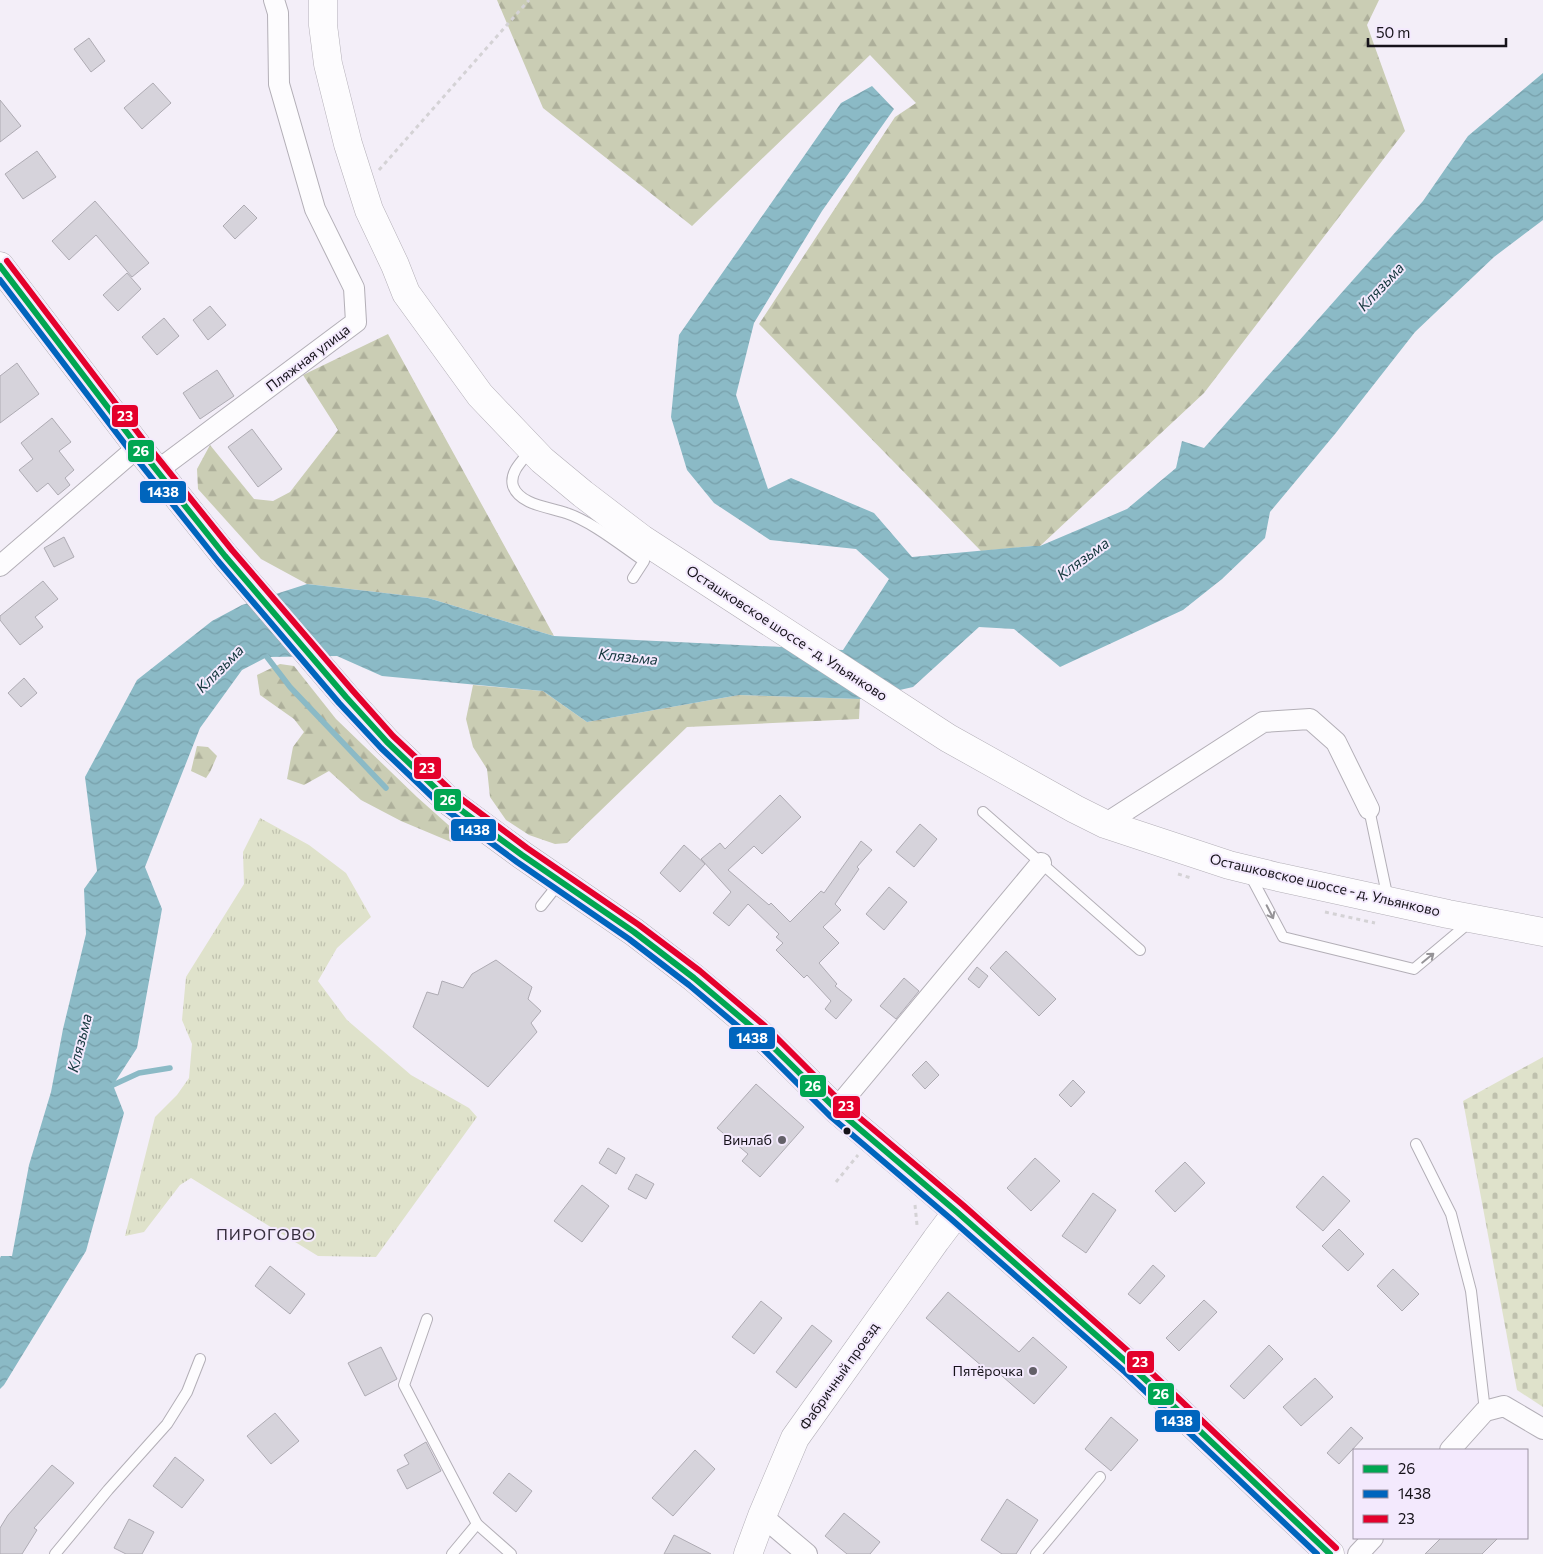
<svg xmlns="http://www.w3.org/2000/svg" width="1543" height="1554" viewBox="0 0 1543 1554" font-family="Commissioner,sans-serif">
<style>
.grass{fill:url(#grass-tufts)}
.forest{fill:url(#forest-firs)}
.cemetery{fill:url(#cemetery-stones)}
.water{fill:url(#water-waves)}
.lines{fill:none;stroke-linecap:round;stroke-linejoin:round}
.stream{stroke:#8bbac6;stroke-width:5.5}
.building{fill:#d6d3db;stroke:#aeabb3}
.lane-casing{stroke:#b3afb7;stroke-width:12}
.street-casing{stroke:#b3afb7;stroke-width:22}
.secondary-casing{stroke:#b3afb7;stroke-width:29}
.path{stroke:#d4d2d5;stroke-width:3;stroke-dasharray:4 4;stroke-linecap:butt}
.lane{stroke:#fdfcfe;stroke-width:10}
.street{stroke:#fdfcfe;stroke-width:20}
.secondary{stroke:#fdfcfe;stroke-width:28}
.bus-1-casing{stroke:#f3e9fd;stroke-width:10}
.bus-2-casing{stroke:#f3e9fd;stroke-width:10}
.bus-3-casing{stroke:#f3e9fd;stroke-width:10}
.bus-1{stroke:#00a651;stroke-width:6}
.bus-2{stroke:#0065bd;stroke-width:6}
.bus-3{stroke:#e4002b;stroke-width:6}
.oneway{stroke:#959397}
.bus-dot{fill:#16131a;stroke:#f3e9fd;stroke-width:2}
.poi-dot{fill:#636068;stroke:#f3e9fd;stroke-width:2}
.labels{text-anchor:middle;stroke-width:4;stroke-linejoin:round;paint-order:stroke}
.street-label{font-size:14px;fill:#16131a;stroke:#f3e9fd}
.poi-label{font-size:14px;fill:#16131a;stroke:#f3e9fd;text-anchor:end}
.water-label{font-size:15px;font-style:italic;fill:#13363c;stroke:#f3e9fd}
.quarter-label{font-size:16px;letter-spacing:1px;fill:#362e3d;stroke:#f3e9fd}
.line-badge{stroke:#f3e9fd;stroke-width:2}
.badge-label{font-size:14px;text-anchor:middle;font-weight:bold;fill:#fff}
</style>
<defs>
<pattern id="grass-tufts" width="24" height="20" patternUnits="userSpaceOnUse" patternTransform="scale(1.25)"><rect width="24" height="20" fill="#dfe2cb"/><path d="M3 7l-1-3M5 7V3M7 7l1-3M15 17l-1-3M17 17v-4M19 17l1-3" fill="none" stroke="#bfc1ae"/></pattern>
<pattern id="forest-firs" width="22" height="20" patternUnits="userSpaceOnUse" patternTransform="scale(1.25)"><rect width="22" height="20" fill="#cacdb4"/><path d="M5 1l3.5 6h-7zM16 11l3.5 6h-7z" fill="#adaf9a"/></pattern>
<pattern id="cemetery-stones" width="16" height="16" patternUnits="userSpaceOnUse" patternTransform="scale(1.25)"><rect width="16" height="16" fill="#dfe2cb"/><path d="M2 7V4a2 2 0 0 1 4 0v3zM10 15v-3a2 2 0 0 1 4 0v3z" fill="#bfc1ae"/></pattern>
<pattern id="water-waves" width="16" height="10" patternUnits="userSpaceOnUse" patternTransform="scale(1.25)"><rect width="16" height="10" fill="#8bbac6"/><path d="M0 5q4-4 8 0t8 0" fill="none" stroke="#779faa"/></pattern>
</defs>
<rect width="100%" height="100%" fill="#f3eef8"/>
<path class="grass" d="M 260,818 L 309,845 L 346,873 L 371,917 L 337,948 L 318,981 L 347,1020 L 411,1075 L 469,1108 L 477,1117 L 376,1257 L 318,1256 L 191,1178 L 180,1185 L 144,1232 L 125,1236 L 155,1117 L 177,1095 L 189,1078 L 192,1044 L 182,1020 L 186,977 L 244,884 L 243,852 Z"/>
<g class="forest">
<path d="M 497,0 L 1379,0 L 1367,25 L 1405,131 L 1204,393 L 1040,546 L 1033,546 L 981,551 L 759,324 L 895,117 L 916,103 L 870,55 L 692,226 L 543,108 Z"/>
<path d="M 388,334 L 554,636 L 428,598 L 307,584 L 261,559 L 198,489 L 197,469 L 210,445 L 254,499 L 273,501 L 290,492 L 338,430 L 303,375 Z"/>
<path d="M 280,664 L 294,666 L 336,719 L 417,797 L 454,830 L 451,842 L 401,821 L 361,800 L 329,771 L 304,785 L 287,779 L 293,747 L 304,732 L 294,719 L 260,695 L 257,675 Z"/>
<path d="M 473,685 L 543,691 L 587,722 L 739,695 L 860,699 L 859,719 L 687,727 L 567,843 L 555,844 L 529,835 L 506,820 L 490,797 L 487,769 L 473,747 L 466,719 Z"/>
<path d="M 197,746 L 208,747 L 217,756 L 210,772 L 206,778 L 191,771 Z"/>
</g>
<path class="cemetery" d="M 1543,1057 L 1543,1407 L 1517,1390 L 1463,1101 Z"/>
<path class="water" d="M 1543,73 L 1543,220 L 1494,257 L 1415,332 L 1335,434 L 1270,512 L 1265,538 L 1222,579 L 1183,610 L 1060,667 L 1014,629 L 979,627 L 913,687 L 860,699 L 739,695 L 587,722 L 543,691 L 382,676 L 337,656 L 267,657 L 242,670 L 200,728 L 145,867 L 162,909 L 137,1048 L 113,1085 L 124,1113 L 86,1251 L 4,1385 L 0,1389 L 0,1258 L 1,1256 L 12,1256 L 29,1165 L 51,1092 L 63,1029 L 86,934 L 84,889 L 97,871 L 85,777 L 137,680 L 212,621 L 242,605 L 307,584 L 428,598 L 554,636 L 843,650 L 889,579 L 856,549 L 770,540 L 714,503 L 687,470 L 671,417 L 679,335 L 841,103 L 872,86 L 894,109 L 822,211 L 754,323 L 736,395 L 768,489 L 791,478 L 874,513 L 912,557 L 1033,546 L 1040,546 L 1127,509 L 1176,468 L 1182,441 L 1204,448 L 1423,201 L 1468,136 Z"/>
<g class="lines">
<g class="stream">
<path d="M 267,657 L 290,687 L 386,788"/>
<path d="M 113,1085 L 139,1073 L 170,1068"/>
</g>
</g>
<g class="building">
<path d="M 89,38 L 105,61 L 91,72 L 74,49 Z"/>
<path d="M 153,83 L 171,103 L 142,129 L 124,108 Z"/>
<path d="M 0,100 L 21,126 L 0,142 Z"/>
<path d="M 37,151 L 56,177 L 23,199 L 5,174 Z"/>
<path d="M 95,201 L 149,263 L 132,277 L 96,235 L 69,260 L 52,241 Z"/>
<path d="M 244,205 L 257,218 L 235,239 L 223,226 Z"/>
<path d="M 127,273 L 141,289 L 118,311 L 103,295 Z"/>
<path d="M 210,306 L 226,325 L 208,340 L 193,320 Z"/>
<path d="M 164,318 L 179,336 L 157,355 L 142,337 Z"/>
<path d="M 17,363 L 39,394 L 0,423 L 0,376 Z"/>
<path d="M 217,370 L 234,396 L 200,419 L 183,393 Z"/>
<path d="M 52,418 L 71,442 L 59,451 L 74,470 L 65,478 L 70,485 L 58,495 L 48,483 L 37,492 L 19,470 L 33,459 L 21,443 Z"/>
<path d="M 252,429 L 282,469 L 258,487 L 228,447 Z"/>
<path d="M 64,537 L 74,557 L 54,567 L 44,548 Z"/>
<path d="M 43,581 L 58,599 L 35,617 L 43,627 L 20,645 L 0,620 L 0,616 Z"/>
<path d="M 24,678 L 37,693 L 21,707 L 8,693 Z"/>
<path d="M 780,795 L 801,817 L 762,854 L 754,846 L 728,870 L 769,905 L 771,903 L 790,922 L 821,891 L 824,893 L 861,841 L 872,850 L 857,867 L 859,869 L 835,904 L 841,910 L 823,927 L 839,943 L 819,963 L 837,984 L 835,986 L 852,1000 L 836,1019 L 825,1009 L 831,1001 L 807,975 L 804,978 L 776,950 L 783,943 L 776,937 L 779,934 L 748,904 L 729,926 L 713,913 L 731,892 L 701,859 L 720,843 L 725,849 Z"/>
<path d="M 920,824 L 937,839 L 914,867 L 896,852 Z"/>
<path d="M 684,845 L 705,864 L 680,892 L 660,873 Z"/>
<path d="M 889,887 L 907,902 L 884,930 L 866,914 Z"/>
<path d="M 1006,951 L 1056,999 L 1039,1016 L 990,968 Z"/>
<path d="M 496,960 L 532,987 L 528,999 L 541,1011 L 531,1023 L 537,1032 L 488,1087 L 413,1027 L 427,992 L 438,995 L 442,981 L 463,988 L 472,974 Z"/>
<path d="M 977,967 L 988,976 L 979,988 L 968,979 Z"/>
<path d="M 904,978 L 919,991 L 896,1019 L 880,1006 Z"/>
<path d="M 926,1061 L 939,1075 L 925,1089 L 912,1075 Z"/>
<path d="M 1073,1080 L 1085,1092 L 1071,1107 L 1059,1095 Z"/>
<path d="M 756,1084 L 804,1127 L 760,1177 L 742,1161 L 748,1154 L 717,1128 Z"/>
<path d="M 608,1148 L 625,1158 L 616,1174 L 599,1163 Z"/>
<path d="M 1035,1158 L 1060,1181 L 1031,1211 L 1007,1188 Z"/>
<path d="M 1185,1162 L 1205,1183 L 1175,1212 L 1155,1191 Z"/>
<path d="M 636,1174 L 654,1184 L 646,1199 L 628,1189 Z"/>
<path d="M 1323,1176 L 1350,1201 L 1323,1231 L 1296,1207 Z"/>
<path d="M 582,1185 L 609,1206 L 582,1242 L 554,1221 Z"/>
<path d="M 1093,1193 L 1116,1210 L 1086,1253 L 1062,1236 Z"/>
<path d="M 1339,1229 L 1364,1254 L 1348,1271 L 1322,1246 Z"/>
<path d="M 1153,1265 L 1165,1276 L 1140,1304 L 1128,1294 Z"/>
<path d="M 270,1266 L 305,1294 L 290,1314 L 255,1286 Z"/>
<path d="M 1393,1269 L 1419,1294 L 1402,1311 L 1377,1286 Z"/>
<path d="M 948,1292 L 1019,1352 L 1033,1337 L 1067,1367 L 1034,1404 L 994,1369 L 990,1373 L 926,1318 Z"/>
<path d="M 1204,1300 L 1217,1312 L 1179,1351 L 1166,1338 Z"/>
<path d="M 761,1301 L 782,1318 L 754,1354 L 732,1337 Z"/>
<path d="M 812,1325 L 832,1341 L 796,1388 L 776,1372 Z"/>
<path d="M 1269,1345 L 1283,1359 L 1244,1399 L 1230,1386 Z"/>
<path d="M 381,1347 L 397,1379 L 365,1396 L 348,1363 Z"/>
<path d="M 1315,1378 L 1333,1397 L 1301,1426 L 1283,1407 Z"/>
<path d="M 275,1413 L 299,1441 L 271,1464 L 247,1436 Z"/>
<path d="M 1111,1417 L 1138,1440 L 1111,1471 L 1085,1449 Z"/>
<path d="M 1351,1427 L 1363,1438 L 1339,1464 L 1327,1453 Z"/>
<path d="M 426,1442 L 441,1471 L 407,1489 L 397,1470 L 409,1464 L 404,1455 Z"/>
<path d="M 695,1450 L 715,1469 L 673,1516 L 652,1498 Z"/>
<path d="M 175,1457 L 204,1480 L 182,1508 L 153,1486 Z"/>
<path d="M 52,1465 L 74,1483 L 34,1528 L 37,1530 L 22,1554 L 0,1554 L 0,1528 L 8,1515 Z"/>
<path d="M 509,1473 L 532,1491 L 516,1512 L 493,1493 Z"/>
<path d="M 1007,1499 L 1038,1520 L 1016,1554 L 1002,1554 L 981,1540 Z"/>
<path d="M 844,1513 L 880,1542 L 870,1554 L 847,1554 L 825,1536 Z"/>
<path d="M 129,1519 L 154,1532 L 142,1554 L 126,1554 L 114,1548 Z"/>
<path d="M 674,1535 L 711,1554 L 664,1554 Z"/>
<path d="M 1441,1538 L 1498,1538 L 1482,1554 L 1425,1554 Z"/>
</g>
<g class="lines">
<defs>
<g id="lane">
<path d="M 531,450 C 523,460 509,472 513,486 C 520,505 549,507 566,513 C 591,521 622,546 644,561 L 633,578"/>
<path d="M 1369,809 L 1388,899"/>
<path d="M 983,812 L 1140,950"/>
<path d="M 1250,875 L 1283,937 L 1414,969 L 1470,922"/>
<path d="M 541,906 L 560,882"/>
<path d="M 1416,1144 L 1451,1214 L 1471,1291 L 1485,1411"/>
<path d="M 427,1319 L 404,1385 L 477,1524 L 511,1554"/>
<path d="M 55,1554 L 108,1490 L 167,1424 L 187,1392 L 200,1359"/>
<path d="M 452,1554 L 477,1524"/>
<path d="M 1036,1554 L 1100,1477"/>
</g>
<g id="street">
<path d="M 158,470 L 356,322 L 354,288 L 315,209 L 279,84 L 278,13 L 274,0"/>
<path d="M 0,566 L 138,447"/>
<path d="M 1105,824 L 1263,722 L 1310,719 L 1336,742 L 1369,809"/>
<path d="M 836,1109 L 1041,863"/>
<path d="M 1450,1450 L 1485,1411 L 1504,1406 L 1543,1429"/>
<path d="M 762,1516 L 807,1554"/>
<path d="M 1358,1554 L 1373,1538"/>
</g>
<g id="secondary">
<path d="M 323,0 L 323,25 L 328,64 L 348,144 L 369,210 L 395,265 L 406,293 L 480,395 L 542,460 L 583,494 L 642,539 L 948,738 L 1075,809 L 1105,824 L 1229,865 L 1278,877 L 1448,914 L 1543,932"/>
<path d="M 0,266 L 138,447 L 225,556 L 346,697 L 387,742 L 450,802 L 522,855 L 634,932 L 694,978 L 759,1033 L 836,1109 L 957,1212 L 1131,1366 L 1330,1554"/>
<path d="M 748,1554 L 762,1516 L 795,1438 L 936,1240 L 957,1212"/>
</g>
</defs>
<use href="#lane" class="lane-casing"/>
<use href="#street" class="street-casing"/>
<use href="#secondary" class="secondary-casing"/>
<g class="path">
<path d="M 379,170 L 529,0"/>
<path d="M 1178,874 L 1191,878"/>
<path d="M 1325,912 L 1375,923"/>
<path d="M 836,1182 L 858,1155"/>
<path d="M 915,1205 L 917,1225"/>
</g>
<use href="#lane" class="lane"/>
<use href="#street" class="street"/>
<use href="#secondary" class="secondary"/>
<defs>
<path id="bus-1" d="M 0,266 L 138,447 L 225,556 L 346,697 L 387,742 L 450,802 L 522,855 L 634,932 L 694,978 L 759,1033 L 836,1109 L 957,1212 L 1131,1366 L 1330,1554"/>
<path id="bus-2" d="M 0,280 L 131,452 L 218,561 L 339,703 L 381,748 L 445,809 L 517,862 L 629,939 L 689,985 L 753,1039 L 830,1116 L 951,1219 L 1125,1372 L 1317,1554"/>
<path id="bus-3" d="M 7,261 L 145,442 L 232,550 L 353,691 L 393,736 L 456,795 L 527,848 L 639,925 L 700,971 L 765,1026 L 842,1103 L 963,1205 L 1137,1359 L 1336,1548"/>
</defs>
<use href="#bus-1" class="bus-1-casing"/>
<use href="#bus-2" class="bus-2-casing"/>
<use href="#bus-3" class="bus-3-casing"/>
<use href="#bus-1" class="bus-1"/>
<use href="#bus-2" class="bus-2"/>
<use href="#bus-3" class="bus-3"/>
</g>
<defs><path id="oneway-shaft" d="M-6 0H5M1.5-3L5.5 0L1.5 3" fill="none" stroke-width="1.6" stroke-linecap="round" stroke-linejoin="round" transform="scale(1.25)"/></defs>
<g class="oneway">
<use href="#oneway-shaft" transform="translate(1270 912) rotate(63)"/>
<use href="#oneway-shaft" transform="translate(1428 958) rotate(-39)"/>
</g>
<circle class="bus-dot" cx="847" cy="1131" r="4.5"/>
<g class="poi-dot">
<circle cx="782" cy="1140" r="5"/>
<circle cx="1033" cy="1371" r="5"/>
</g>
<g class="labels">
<g class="street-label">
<text transform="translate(308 358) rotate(-37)" y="5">Пляжная улица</text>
<text transform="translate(787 633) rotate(33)" y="5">Осташковское шоссе - д. Ульянково</text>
<text transform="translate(1325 885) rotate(13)" y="5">Осташковское шоссе - д. Ульянково</text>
<text transform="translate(839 1376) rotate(-55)" y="5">Фабричный проезд</text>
</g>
<g class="poi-label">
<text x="772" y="1145">Винлаб</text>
<text x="1023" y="1376">Пятёрочка</text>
</g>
<g class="water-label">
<text transform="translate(1381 287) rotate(-47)" y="5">Клязьма</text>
<text transform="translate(1083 559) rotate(-36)" y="5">Клязьма</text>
<text transform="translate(628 657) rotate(6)" y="5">Клязьма</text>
<text transform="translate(220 669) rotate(-45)" y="5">Клязьма</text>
<text transform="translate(80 1043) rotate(-76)" y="5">Клязьма</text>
</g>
<g class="quarter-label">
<text x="266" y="1240">ПИРОГОВО</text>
</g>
</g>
<g class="line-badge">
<rect x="111" y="404" width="28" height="24" rx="5" fill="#e4002b"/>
<rect x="127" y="439" width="28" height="24" rx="5" fill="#00a651"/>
<rect x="139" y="480" width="48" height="24" rx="5" fill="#0065bd"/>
<rect x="413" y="756" width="29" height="24" rx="5" fill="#e4002b"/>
<rect x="433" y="788" width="29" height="24" rx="5" fill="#00a651"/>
<rect x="450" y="818" width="47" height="24" rx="5" fill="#0065bd"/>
<rect x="728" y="1026" width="48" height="24" rx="5" fill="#0065bd"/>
<rect x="799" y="1074" width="28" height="24" rx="5" fill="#00a651"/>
<rect x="832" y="1095" width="29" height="24" rx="5" fill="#e4002b"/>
<rect x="1126" y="1350" width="29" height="24" rx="5" fill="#e4002b"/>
<rect x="1147" y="1382" width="28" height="24" rx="5" fill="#00a651"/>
<rect x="1154" y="1409" width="47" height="24" rx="5" fill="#0065bd"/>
</g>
<g class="badge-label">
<text x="125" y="421">23</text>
<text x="141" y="456">26</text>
<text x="163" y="497">1438</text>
<text x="427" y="773">23</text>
<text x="448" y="805">26</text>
<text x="474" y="835">1438</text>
<text x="752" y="1043">1438</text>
<text x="813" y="1091">26</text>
<text x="846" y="1111">23</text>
<text x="1140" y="1367">23</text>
<text x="1161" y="1399">26</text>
<text x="1177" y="1426">1438</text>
</g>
<rect x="1353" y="1449" width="175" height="90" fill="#f3e9fd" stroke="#9b93a2"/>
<rect x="1363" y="1465" width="25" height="8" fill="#00a651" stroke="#9b93a2"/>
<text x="1398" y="1474" font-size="15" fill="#16131a">26</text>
<rect x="1363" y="1490" width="25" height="8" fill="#0065bd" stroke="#9b93a2"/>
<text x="1398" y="1499" font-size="15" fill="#16131a">1438</text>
<rect x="1363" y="1515" width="25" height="8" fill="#e4002b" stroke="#9b93a2"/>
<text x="1398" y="1524" font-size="15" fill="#16131a">23</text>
<path d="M1368 38v8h138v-8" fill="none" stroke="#16131a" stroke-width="2.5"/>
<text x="1376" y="38" font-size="15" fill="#16131a" stroke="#f3e9fd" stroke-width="4" paint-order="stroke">50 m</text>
</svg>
